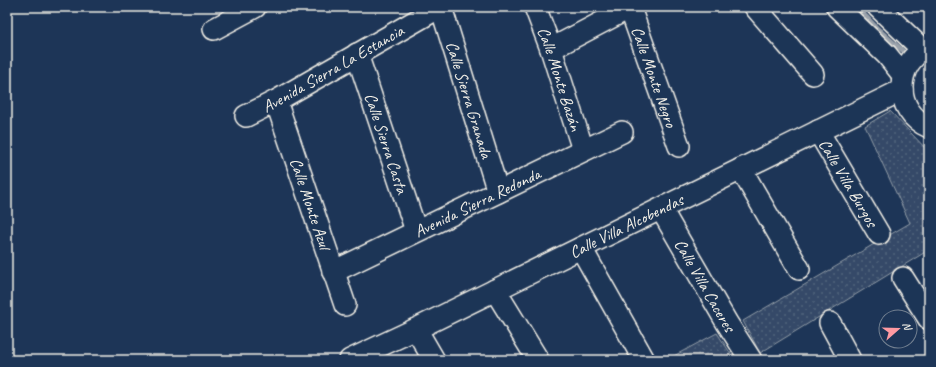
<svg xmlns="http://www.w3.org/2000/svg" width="936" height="367" viewBox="0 0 936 367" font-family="Caveat,sans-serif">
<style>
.grass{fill:url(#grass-dots);stroke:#949ea8}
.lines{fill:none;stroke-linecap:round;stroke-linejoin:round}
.stream{stroke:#9aa2ab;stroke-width:4.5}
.minor-casing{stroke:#f4f1e8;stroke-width:24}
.minor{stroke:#1d3557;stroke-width:21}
.labels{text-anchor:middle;stroke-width:3;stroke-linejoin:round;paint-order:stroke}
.street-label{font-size:17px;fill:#f4f1e8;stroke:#1d3557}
</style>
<defs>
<pattern id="grass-dots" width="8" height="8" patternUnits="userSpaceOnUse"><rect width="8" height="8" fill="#354a67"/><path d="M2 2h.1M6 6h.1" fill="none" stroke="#53657d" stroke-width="1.8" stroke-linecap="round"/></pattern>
</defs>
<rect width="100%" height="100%" fill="#1d3557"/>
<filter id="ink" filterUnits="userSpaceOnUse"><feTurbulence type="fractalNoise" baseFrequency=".025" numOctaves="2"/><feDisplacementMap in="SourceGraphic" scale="8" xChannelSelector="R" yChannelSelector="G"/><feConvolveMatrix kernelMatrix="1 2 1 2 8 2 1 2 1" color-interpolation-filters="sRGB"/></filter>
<g filter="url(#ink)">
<g class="grass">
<path d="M 890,111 L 929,152 L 929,254 L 927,251 L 760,353 L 743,321 L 910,223 L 865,126 Z"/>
<path d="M 717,333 L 735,360 L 666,360 L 670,358 Z"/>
</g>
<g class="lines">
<path class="stream" d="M 857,7 L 878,29 L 902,50"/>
<defs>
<g id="minor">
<path id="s1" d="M 441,7 L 498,192"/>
<path id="s2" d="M 535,7 L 551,49 L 583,150"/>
<path d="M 755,7 L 813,74"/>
<path d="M 837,7 L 887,55 L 903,75"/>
<path d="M 878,7 L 923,50"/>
<path id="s3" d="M 630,8 L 679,146"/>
<path d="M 214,29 L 255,7"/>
<path d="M 929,47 C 893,62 893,112 929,127"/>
<path d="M 551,49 L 631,7"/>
<path id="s4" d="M 357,54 L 416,231"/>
<path id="s5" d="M 276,101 L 345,305"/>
<path id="s6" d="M 246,116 L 276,101 L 440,7"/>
<path id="s7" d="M 818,131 L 879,234"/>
<path d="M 741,169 L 799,269"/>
<path id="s8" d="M 661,209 L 727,323 L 751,360"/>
<path d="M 581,248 L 644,360"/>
<path id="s9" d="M 333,272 L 622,132"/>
<path d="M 903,278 L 929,319"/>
<path d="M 495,290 L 538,360"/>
<path d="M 830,323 L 850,360"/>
<path d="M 416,329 L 434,360"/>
<path id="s10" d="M 350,360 L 416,329 L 902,90"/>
</g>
</defs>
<use href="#minor" class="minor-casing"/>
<use href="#minor" class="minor"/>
</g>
</g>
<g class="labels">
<g class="street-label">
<text dy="6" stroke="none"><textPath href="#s6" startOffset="99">Avenida Sierra La Estancia</textPath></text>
<text dy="6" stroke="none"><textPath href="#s3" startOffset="73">Calle Monte Negro</textPath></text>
<text dy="6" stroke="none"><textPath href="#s2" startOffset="76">Calle Monte Bazán</textPath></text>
<text dy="6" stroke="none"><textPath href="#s1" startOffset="97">Calle Sierra Granada</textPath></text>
<text dy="6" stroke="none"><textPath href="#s4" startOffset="94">Calle Sierra Casta</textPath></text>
<text dy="6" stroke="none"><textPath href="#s7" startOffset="60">Calle Villa Burgos</textPath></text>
<text dy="6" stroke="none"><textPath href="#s9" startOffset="160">Avenida Sierra Redonda</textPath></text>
<text dy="6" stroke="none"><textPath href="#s5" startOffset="108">Calle Monte Azul</textPath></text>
<text dy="6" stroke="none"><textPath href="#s10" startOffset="307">Calle Villa Alcobendas</textPath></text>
<text dy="6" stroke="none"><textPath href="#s8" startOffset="88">Calle Villa Caceres</textPath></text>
</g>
</g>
<rect width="936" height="367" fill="none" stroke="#1d3557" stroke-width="24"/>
<rect x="12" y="12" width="912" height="343" fill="none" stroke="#f4f1e8" stroke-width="1.5" filter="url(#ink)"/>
<g transform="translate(898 329) rotate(70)"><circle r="19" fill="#1d3557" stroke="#738091"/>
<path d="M0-3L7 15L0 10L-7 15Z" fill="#ff9aa2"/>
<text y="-6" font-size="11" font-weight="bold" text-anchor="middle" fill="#f4f1e8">N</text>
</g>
</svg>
